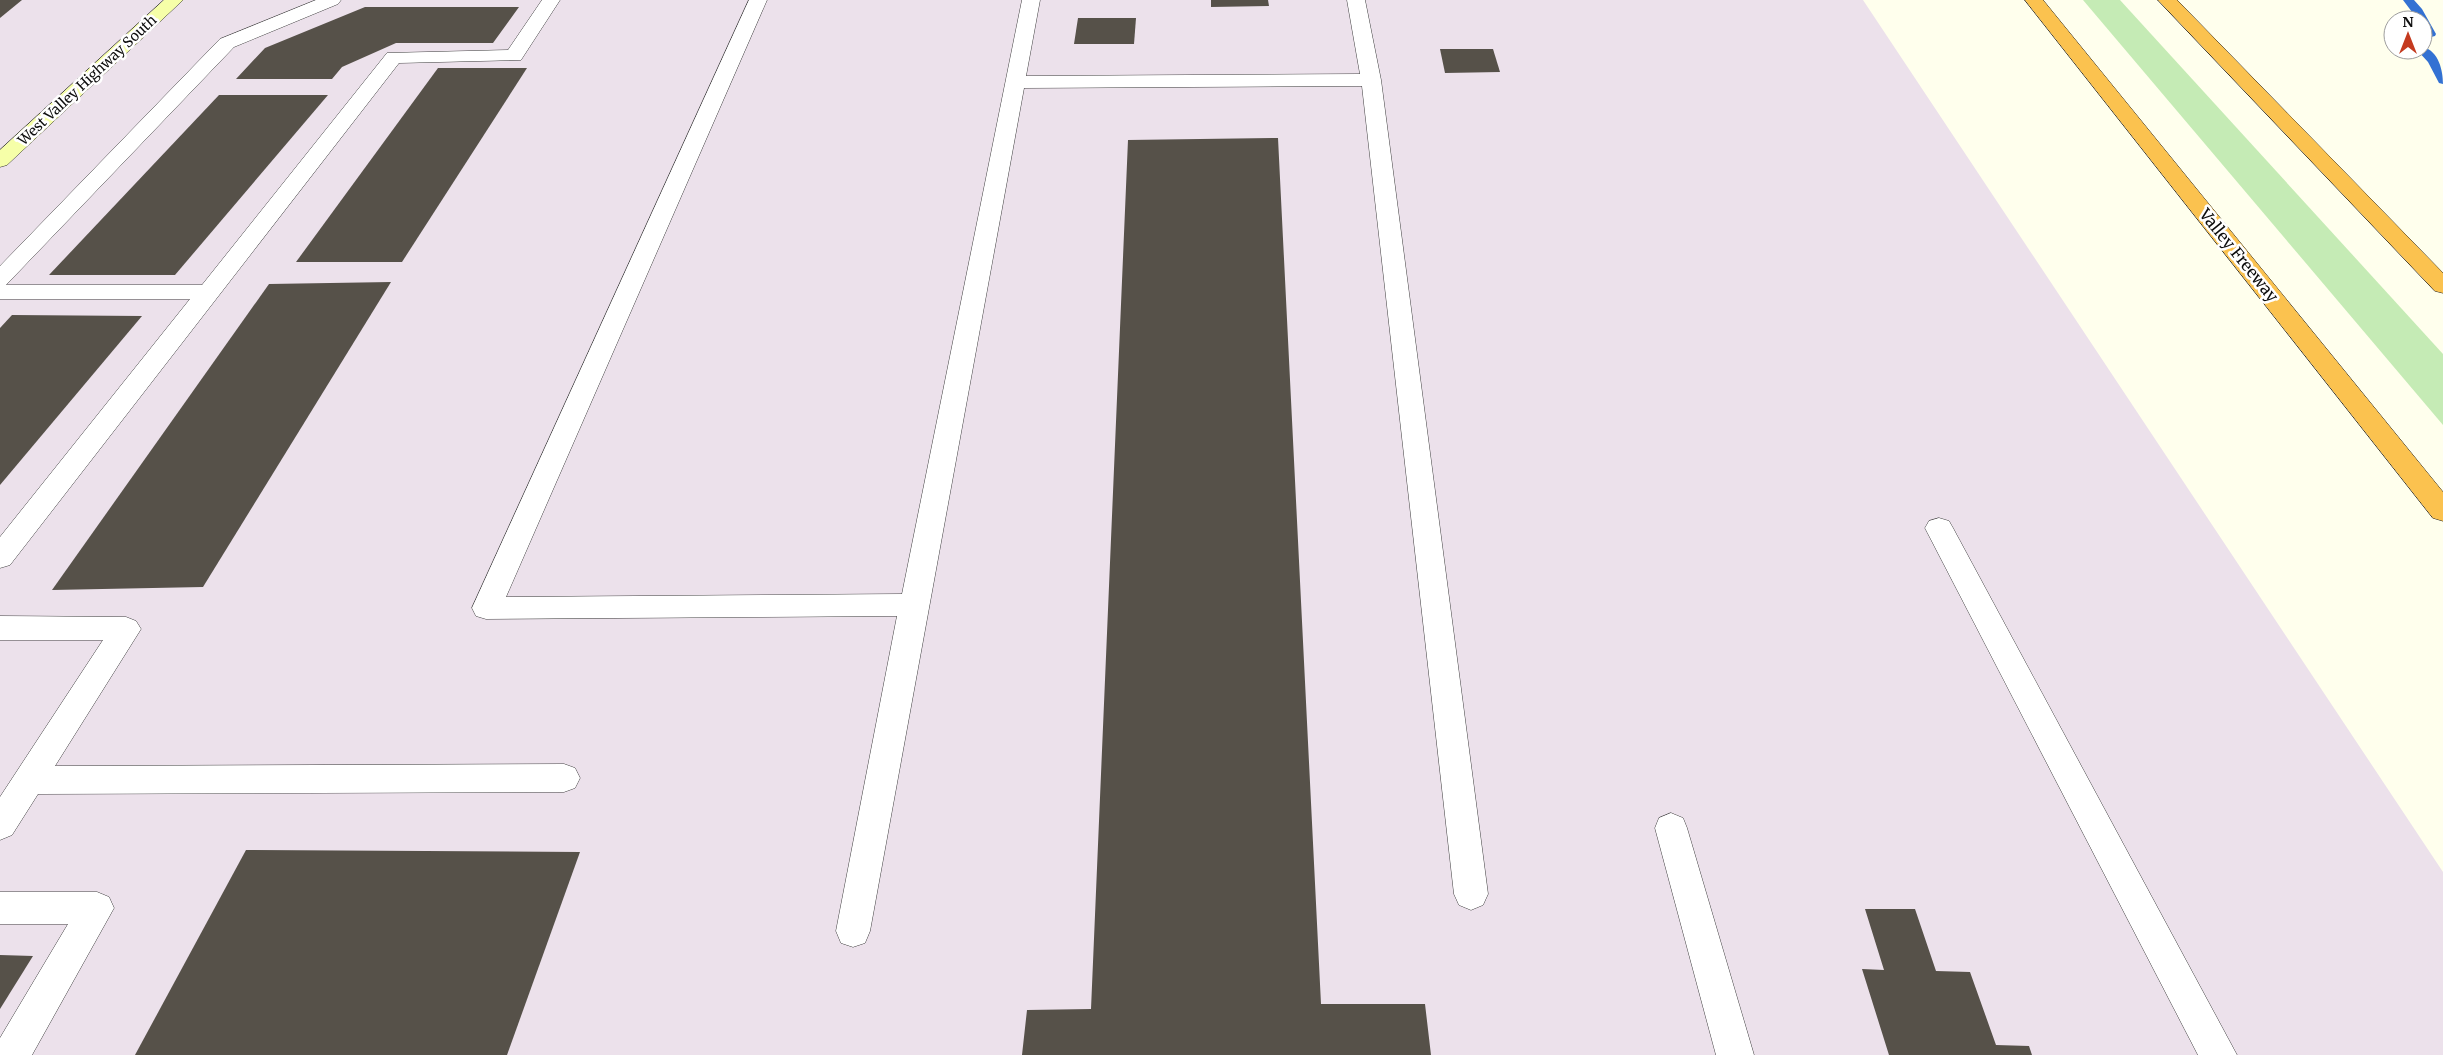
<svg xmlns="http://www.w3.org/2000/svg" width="2443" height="1055" viewBox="0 0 2443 1055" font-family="Merriweather,serif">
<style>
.industrial{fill:#ece1eb}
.green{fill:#c5ebb5}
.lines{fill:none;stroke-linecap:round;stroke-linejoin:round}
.stream{fill:#3371d3;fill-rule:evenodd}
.building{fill:#565149}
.service-casing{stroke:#404040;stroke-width:1}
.secondary-casing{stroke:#2f2f2f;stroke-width:1}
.motorway-casing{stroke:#1e1e1e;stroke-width:1}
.service{fill:#fff;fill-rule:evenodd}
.secondary{fill:#f6ffa8;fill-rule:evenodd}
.motorway{fill:#fbc24f;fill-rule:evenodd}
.labels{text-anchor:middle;stroke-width:5;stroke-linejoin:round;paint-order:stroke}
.far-street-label{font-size:14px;fill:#0d0d0d;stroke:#fff}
.street-label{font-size:16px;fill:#0d0d0d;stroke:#fff}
</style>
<rect width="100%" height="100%" fill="#ffffed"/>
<path class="industrial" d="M 0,0 L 1863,0 L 2443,872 L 2443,1055 L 0,1055 Z"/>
<path class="green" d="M 2083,0 L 2120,0 L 2443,354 L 2443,425 Z"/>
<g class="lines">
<g class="stream">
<path d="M 2403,0 L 2414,0 L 2422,9 L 2436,34 L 2435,36 L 2423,39 L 2423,20 L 2418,20 Z"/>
<path d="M 2423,47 C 2439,51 2443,71 2443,84 L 2439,83 L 2428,62 L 2417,50 L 2423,50 Z"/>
</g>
</g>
<g class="building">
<path d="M 0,0 L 22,0 L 0,18 Z"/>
<path d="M 1211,0 L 1268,0 L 1269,6 L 1211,7 Z"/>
<path d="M 365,7 L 519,7 L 493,43 L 396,43 L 342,67 L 332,79 L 236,79 L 265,48 Z"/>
<path d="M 1078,18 L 1136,18 L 1134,44 L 1074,44 Z"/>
<path d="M 1440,49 L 1493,49 L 1500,72 L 1445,73 Z"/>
<path d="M 438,68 L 527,68 L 402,262 L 296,262 Z"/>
<path d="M 219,95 L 328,95 L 175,275 L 49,275 Z"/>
<path d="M 1278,138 L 1321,1004 L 1425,1004 L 1431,1055 L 1022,1055 L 1027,1010 L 1091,1009 L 1128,140 Z"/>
<path d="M 391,282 L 203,587 L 52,590 L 269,284 Z"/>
<path d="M 12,315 L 142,316 L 0,485 L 0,328 Z"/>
<path d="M 246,850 L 580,852 L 507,1055 L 135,1055 Z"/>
<path d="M 1865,909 L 1915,909 L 1936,971 L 1970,972 L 1996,1045 L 2029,1046 L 2032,1055 L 1889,1055 L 1862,969 L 1884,970 Z"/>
<path d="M 0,955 L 33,956 L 0,1009 Z"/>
</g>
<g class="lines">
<defs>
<g id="service">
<path d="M 316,0 L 341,0 L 338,4 L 234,47 L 6,285 L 202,285 L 387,53 L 508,50 L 542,0 L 560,0 L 521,60 L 399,63 L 10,565 L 0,568 L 0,537 L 190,299 L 0,299 L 0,266 L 220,39 Z"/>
<path d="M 749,0 L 767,0 L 506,597 L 902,594 L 1022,0 L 1040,0 L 1026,76 L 1360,74 L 1347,0 L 1365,0 L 1381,80 L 1488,894 L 1483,905 L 1471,910 L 1459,905 L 1454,894 L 1362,86 L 1024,88 L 870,931 L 865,943 L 853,947 L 841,943 L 836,931 L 897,616 L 486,619 L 476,616 L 472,608 Z"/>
<path d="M 1939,518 L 1949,521 L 1953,528 L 2237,1055 L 2198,1055 L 1925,528 L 1929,521 Z"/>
<path d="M 0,616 L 126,617 L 136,621 L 141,629 L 55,766 L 564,764 L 575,768 L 580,778 L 575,788 L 564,792 L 38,794 L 12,835 L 0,840 L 0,797 L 103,640 L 0,640 Z"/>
<path d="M 1671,813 L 1683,818 L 1687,828 L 1754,1055 L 1716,1055 L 1655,828 L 1659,818 Z"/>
<path d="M 0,892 L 97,892 L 109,897 L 114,908 L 32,1055 L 0,1055 L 0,1038 L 68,924 L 0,924 Z"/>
</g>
<path id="secondary" d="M 164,0 L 183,0 L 7,165 L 0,167 L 0,150 Z"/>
<g id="motorway">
<path d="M 2025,0 L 2043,0 L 2443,492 L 2443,521 L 2433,518 Z"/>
<path d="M 2158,0 L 2177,0 L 2443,273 L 2443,293 L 2435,291 Z"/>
</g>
</defs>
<use href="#service" class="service-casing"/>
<use href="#secondary" class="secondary-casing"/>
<use href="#motorway" class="motorway-casing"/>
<use href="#service" class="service"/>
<use href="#secondary" class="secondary"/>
<use href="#motorway" class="motorway"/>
</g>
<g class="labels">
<g class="far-street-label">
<text transform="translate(87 80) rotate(-43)" y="5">West Valley Highway South</text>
</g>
<g class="street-label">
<text transform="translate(2239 255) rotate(51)" y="6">Valley Freeway</text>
</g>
</g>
<g transform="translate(2408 35)"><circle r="24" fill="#ffffff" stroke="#9e9e9e"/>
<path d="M0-4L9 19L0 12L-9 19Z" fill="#c43a1f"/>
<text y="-8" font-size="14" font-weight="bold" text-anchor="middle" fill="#0d0d0d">N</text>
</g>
</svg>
